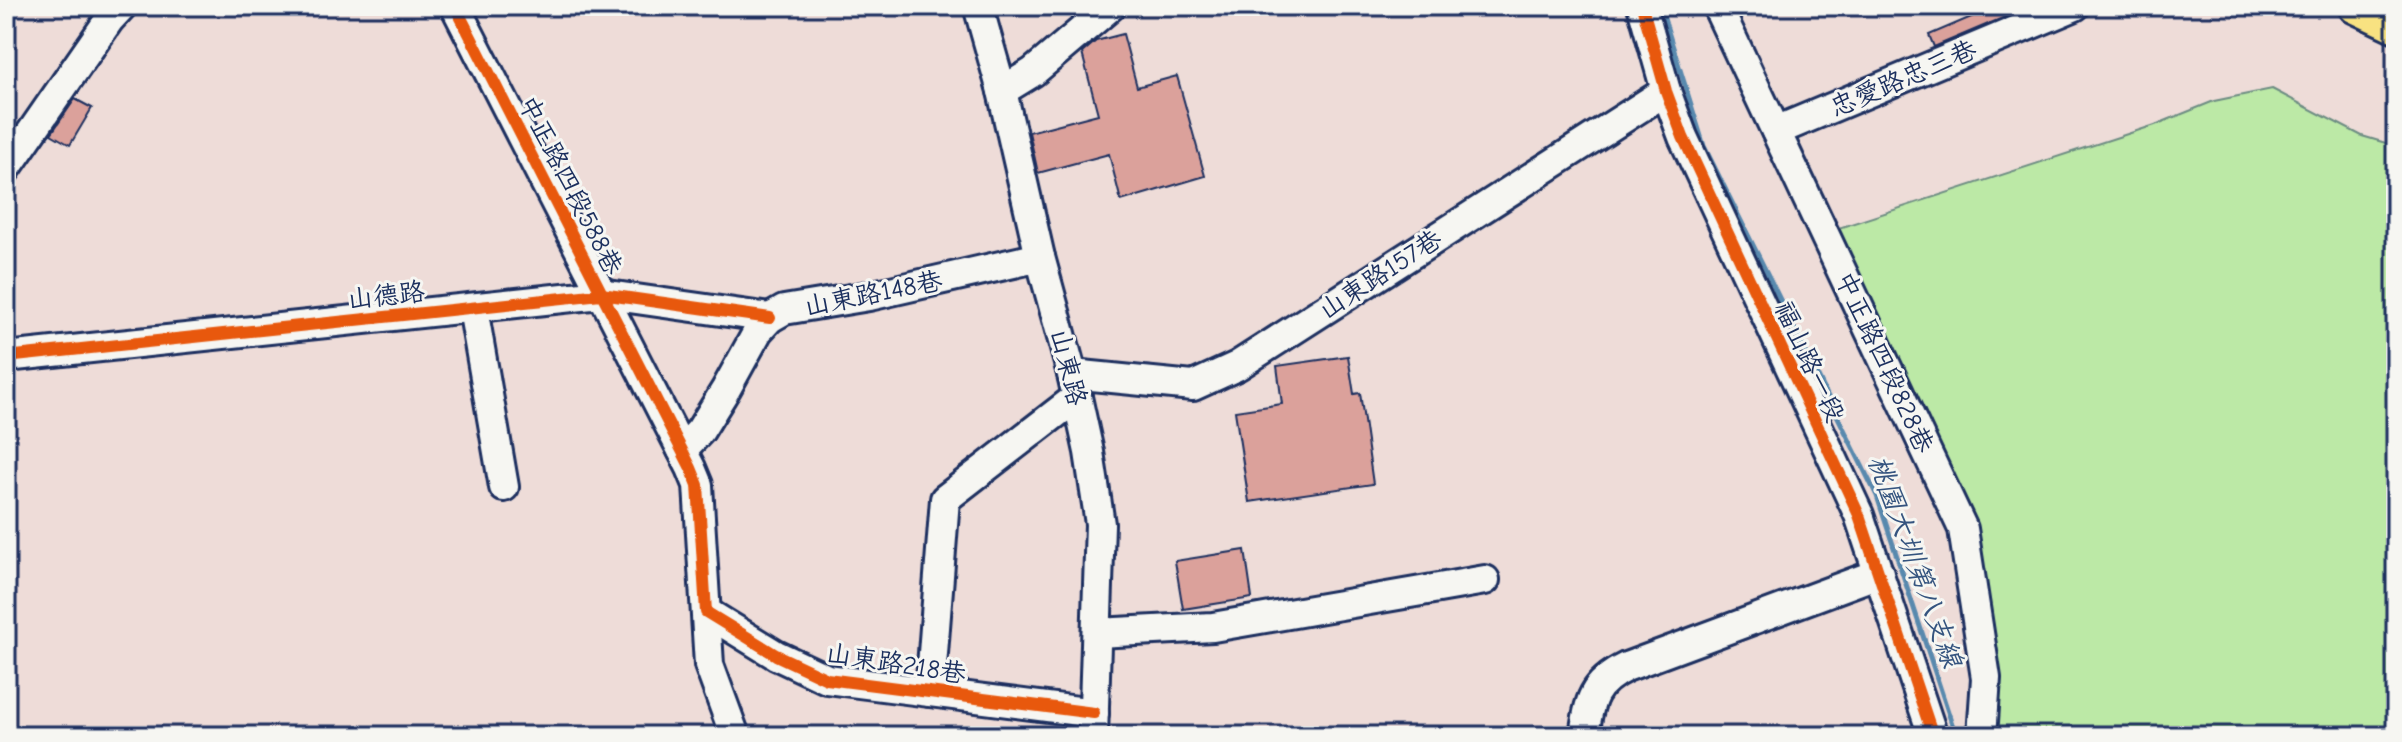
<svg xmlns="http://www.w3.org/2000/svg" width="2402" height="742" viewBox="0 0 2402 742" font-family="'Comic Neue','LXGW WenKai TC',sans-serif">
<style>
.green{fill:#bce9a6;stroke:#6c8c82;stroke-width:2}
.lines{fill:none;stroke-linecap:round;stroke-linejoin:round}
.stream{stroke:#5989ae;stroke-width:5}
.building{fill:#dba19b;stroke:#1b2f5e;stroke-width:2}
.minor-casing{stroke:#1b2f5e;stroke-width:34}
.major-casing{stroke:#1b2f5e;stroke-width:40}
.minor{stroke:#f6f6f2;stroke-width:28}
.major{stroke:#f8e281;stroke-width:34}
.cycleway-casing{stroke:#f6f6f2;stroke-width:17}
.cycleway{stroke:#e8590c;stroke-width:12}
.labels{text-anchor:middle;stroke-width:6;stroke-linejoin:round;paint-order:stroke}
.street-label{font-size:26px;fill:#1b2f5e;stroke:#f6f6f2}
.water-label{font-size:28px;font-style:italic;fill:#35547f;stroke:#f6f6f2}
</style>
<rect width="100%" height="100%" fill="#eedcd8"/>
<filter id="ink" filterUnits="userSpaceOnUse"><feTurbulence type="fractalNoise" baseFrequency=".0125" numOctaves="2"/><feDisplacementMap in="SourceGraphic" scale="16" xChannelSelector="R" yChannelSelector="G"/><feConvolveMatrix kernelMatrix="1 2 1 2 8 2 1 2 1" color-interpolation-filters="sRGB"/></filter>
<g filter="url(#ink)">
<path class="green" d="M 2272,89 L 2362,136 L 2396,146 L 2396,736 L 1999,736 L 1972,563 L 1823,233 L 2155,125 L 2214,101 Z"/>
<g class="lines">
<path class="stream" d="M 1660,6 L 1704,146 L 1877,496 L 1956,736"/>
</g>
<g class="building">
<path d="M 1997,6 L 2031,6 L 1934,47 L 1929,35 Z"/>
<path d="M 1123,34 L 1137,87 L 1177,76 L 1205,176 L 1121,201 L 1109,154 L 1038,173 L 1029,132 L 1098,114 L 1082,53 L 1096,41 Z"/>
<path d="M 75,99 L 92,108 L 70,145 L 51,134 Z"/>
<path d="M 1348,356 L 1354,394 L 1360,393 L 1373,484 L 1249,502 L 1235,411 L 1282,404 L 1277,366 Z"/>
<path d="M 1245,550 L 1252,598 L 1183,609 L 1175,561 Z"/>
</g>
<g class="lines">
<defs>
<g id="minor">
<path d="M 455,6 L 691,468 L 698,485 L 709,665 L 735,736"/>
<path d="M 978,6 L 1002,91 L 1040,257 L 1072,374 L 1089,452 L 1100,524 L 1093,736"/>
<path d="M 1642,6 L 1666,91 L 1683,137 L 1859,515 L 1933,736"/>
<path d="M 1717,6 L 1963,529 L 1986,678 L 1982,736"/>
<path d="M 1002,91 L 1033,72 L 1111,6"/>
<path d="M 1776,131 L 2075,6"/>
<path d="M 6,169 L 109,20 L 122,6"/>
<path d="M 473,308 L 504,487"/>
<path d="M 6,357 L 601,294 L 770,318"/>
<path d="M 1072,374 L 1193,386 L 1237,366 L 1666,91"/>
<path d="M 682,450 L 700,431 L 726,389 L 758,331 L 770,318 L 784,310 L 869,296 L 1040,257"/>
<path d="M 706,612 L 776,655 L 827,679 L 1094,713"/>
<path d="M 1097,633 L 1213,627 L 1485,580"/>
<path d="M 930,692 L 945,499 L 1077,397"/>
<path d="M 1584,736 C 1589,700 1593,683 1626,667 L 1879,573"/>
</g>
<path id="major" d="M 2356,6 L 2396,25"/>
</defs>
<use href="#minor" class="minor-casing"/>
<use href="#major" class="major-casing"/>
<use href="#minor" class="minor"/>
<use href="#major" class="major"/>
<defs>
<g id="cycleway">
<path d="M 455,6 L 691,468 L 698,485 L 706,612 L 776,655 L 827,679 L 1094,713"/>
<path d="M 1642,6 L 1666,91 L 1683,137 L 1859,515 L 1933,736"/>
<path d="M 6,357 L 601,294 L 770,318"/>
</g>
</defs>
<use href="#cycleway" class="cycleway-casing"/>
<use href="#cycleway" class="cycleway"/>
</g>
</g>
<g class="labels">
<g class="street-label">
<text transform="translate(1903 78) rotate(-23)" y="9">忠愛路忠三巷</text>
<text transform="translate(571 185) rotate(63)" y="9">中正路四段588巷</text>
<text transform="translate(1380 274) rotate(-33)" y="9">山東路157巷</text>
<text transform="translate(873 293) rotate(-11)" y="9">山東路148巷</text>
<text transform="translate(386 295) rotate(-6)" y="9">山德路</text>
<text transform="translate(1810 361) rotate(65)" y="9">福山路一段</text>
<text transform="translate(1885 362) rotate(65)" y="9">中正路四段828巷</text>
<text transform="translate(1069 367) rotate(76)" y="9">山東路</text>
<text transform="translate(896 663) rotate(9)" y="9">山東路218巷</text>
</g>
<g class="water-label">
<text transform="translate(1916 561) rotate(70)" y="10">桃園大圳第八支線</text>
</g>
</g>
<rect width="2402" height="742" fill="none" stroke="#f6f6f2" stroke-width="32"/>
<rect x="16" y="16" width="2370" height="710" fill="none" stroke="#1b2f5e" stroke-width="3" filter="url(#ink)"/>
</svg>
